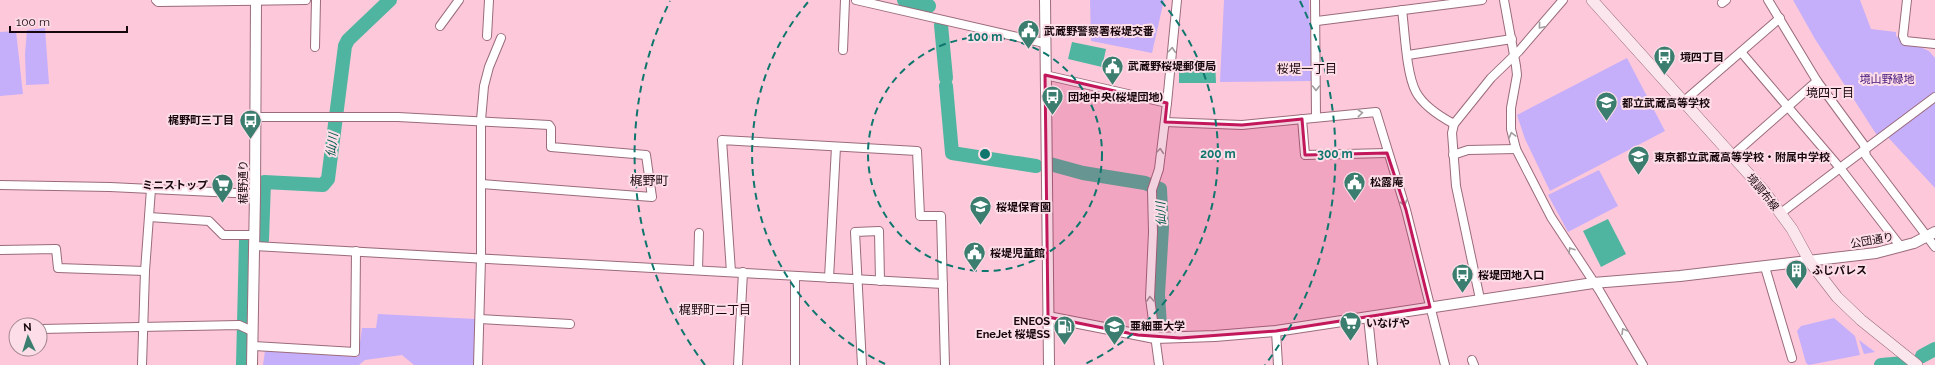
<svg xmlns="http://www.w3.org/2000/svg" width="1935" height="365" viewBox="0 0 1935 365" font-family="Raleway,'Noto Sans JP',sans-serif">
<style>
.green{fill:#c5affa}
.water{fill:#50b5a0}
.lines{fill:none;stroke-linecap:round;stroke-linejoin:round}
.river{stroke:#50b5a0;stroke-width:14}
.minor-casing{stroke:#9a6b7b;stroke-width:10}
.tertiary-casing{stroke:#9a6b7b;stroke-width:12}
.secondary-casing{stroke:#9a6b7b;stroke-width:12}
.minor{stroke:#fff;stroke-width:8}
.tertiary{stroke:#fff;stroke-width:10}
.secondary{stroke:#fbe6ed;stroke-width:11}
.oneway{stroke:#a29c9e}
.marked{fill:#c2185b;fill-opacity:0.2;stroke:#c2185b;stroke-width:3;stroke-linejoin:round}
.ring{fill:none;stroke:#0f766e;stroke-width:2;stroke-dasharray:7 5}
.labels{text-anchor:middle;stroke-width:4;stroke-linejoin:round;paint-order:stroke}
.poi-label{font-size:11px;font-weight:bold;fill:#17070d;stroke:#fddde7;text-anchor:start}
.park-label{font-size:11px;fill:#42137a;stroke:#fddde7}
.street-label{font-size:11px;fill:#17070d;stroke:#fddde7}
.neighbourhood-label{font-size:12px;fill:#17070d;stroke:#fddde7}
.water-label{font-size:12px;font-style:italic;fill:#005b4d;stroke:#fddde7}
.quarter-label{font-size:13px;fill:#17070d;stroke:#fddde7}
.centre{fill:#0f766e;stroke:#fddde7;stroke-width:2}
.ring-label{font-size:12px;text-anchor:middle;font-weight:bold;fill:#0f766e;stroke:#fddde7;stroke-width:4;stroke-linejoin:round;paint-order:stroke}
</style>
<rect width="100%" height="100%" fill="#fdc9da"/>
<g class="green">
<path d="M 1090,0 L 1164,0 L 1152,53 L 1091,41 Z"/>
<path d="M 1224,0 L 1309,0 L 1312,81 L 1220,82 Z"/>
<path d="M 1793,0 L 1860,0 L 1871,29 L 1896,32 L 1896,36 L 1929,51 L 1935,58 L 1935,188 L 1884,133 L 1878,137 L 1815,39 Z"/>
<path d="M 45,28 L 49,84 L 26,85 L 25,54 L 27,30 Z"/>
<path d="M 16,31 L 23,94 L 0,96 L 0,32 Z"/>
<path d="M 1627,58 L 1665,131 L 1550,191 L 1525,139 L 1517,115 Z"/>
<path d="M 1599,170 L 1618,206 L 1568,232 L 1548,195 Z"/>
<path d="M 378,314 L 476,319 L 474,365 L 414,365 L 402,355 L 365,360 L 359,365 L 263,365 L 265,351 L 358,357 L 362,328 L 376,328 Z"/>
<path d="M 1834,318 L 1855,336 L 1860,355 L 1809,365 L 1806,363 L 1797,331 L 1801,326 Z"/>
<path d="M 1859,340 L 1875,352 L 1864,354 Z"/>
</g>
<g class="water">
<path d="M 1072,42 L 1106,49 L 1102,67 L 1068,59 Z"/>
<path d="M 1179,59 L 1215,59 L 1216,83 L 1179,83 Z"/>
<path d="M 1608,219 L 1626,254 L 1601,267 L 1583,231 Z"/>
</g>
<g class="lines">
<g class="river">
<path d="M 904,0 L 929,6"/>
<path d="M 941,25 L 946,78"/>
<path d="M 946,86 L 952,153 L 1036,166"/>
<path d="M 1050,164 L 1083,173 L 1145,183 L 1160,189 L 1162,228 L 1158,294 L 1160,327"/>
<path d="M 257,240 L 262,240 L 264,182 L 323,185 L 328,179 L 345,46 L 348,40 L 390,0"/>
<path d="M 1922,356 L 1935,349"/>
<path d="M 243,365 L 246,240"/>
<path d="M 1881,365 L 1905,363"/>
</g>
<defs>
<g id="minor">
<path d="M 156,0 L 158,2 L 306,0"/>
<path d="M 856,0 L 1044,43"/>
<path d="M 1315,0 L 1316,117"/>
<path d="M 1504,0 L 1516,66 L 1517,75 L 1511,108 L 1511,129 L 1516,149 L 1551,217 L 1599,290 L 1643,365"/>
<path d="M 1768,0 L 1817,81 L 1864,145 L 1866,156 L 1935,247"/>
<path d="M 1907,0 L 1903,36 L 1905,41 L 1935,44"/>
<path d="M 1722,3 L 1726,0"/>
<path d="M 1402,10 C 1405,32 1406,73 1416,92 C 1423,105 1441,117 1454,124"/>
<path d="M 1317,21 L 1482,0"/>
<path d="M 440,26 L 459,0"/>
<path d="M 487,36 L 489,0"/>
<path d="M 315,47 L 316,0"/>
<path d="M 843,50 L 845,0"/>
<path d="M 1741,52 L 1840,168 L 1781,213"/>
<path d="M 1408,55 L 1512,39"/>
<path d="M 1045,75 L 1167,103"/>
<path d="M 1684,101 L 1780,18"/>
<path d="M 255,117 L 398,117 L 549,125 L 551,128 L 551,147 L 646,155 L 652,197 L 482,184"/>
<path d="M 1302,119 L 1305,155 L 1387,153"/>
<path d="M 1165,122 L 1242,125 L 1376,112 L 1406,210 L 1445,365"/>
<path d="M 1453,155 L 1468,150 L 1516,149"/>
<path d="M 1733,155 L 1817,81"/>
<path d="M 0,185 L 110,187 L 255,194"/>
<path d="M 149,217 L 209,221 L 223,235 L 255,235"/>
<path d="M 254,246 L 943,284"/>
<path d="M 1901,247 L 1840,168 L 1935,97"/>
<path d="M 0,250 L 56,249 L 58,268 L 145,271"/>
<path d="M 1765,267 L 1792,358"/>
<path d="M 698,270 L 699,233"/>
<path d="M 731,272 L 722,140 L 917,151 L 920,216 L 941,216 L 945,365"/>
<path d="M 795,276 L 795,365"/>
<path d="M 829,278 L 836,147"/>
<path d="M 1480,299 L 1456,186 L 1452,133 L 1454,124 L 1491,78 L 1519,51 L 1563,0"/>
<path d="M 1368,317 L 1373,365"/>
<path d="M 480,319 L 570,324"/>
<path d="M 40,329 L 239,325 L 252,331"/>
<path d="M 1276,331 L 1278,365"/>
<path d="M 252,346 L 355,352 L 356,251"/>
<path d="M 1472,360 L 1474,365"/>
<path d="M 142,365 L 145,271 L 151,189"/>
<path d="M 478,365 L 481,258 L 481,120 L 484,86 L 489,67 L 501,38"/>
<path d="M 738,365 L 743,272"/>
<path d="M 862,365 L 855,232 L 879,231 L 880,281"/>
<path d="M 1159,365 L 1150,298 L 1153,232 L 1152,190 L 1159,169 L 1167,103 L 1177,0"/>
</g>
<g id="tertiary">
<path d="M 1045,0 L 1049,365"/>
<path d="M 1048,317 L 1155,338 L 1215,336 L 1276,331 L 1593,283 L 1680,276 L 1876,253 L 1914,243 L 1935,232"/>
<path d="M 252,365 L 255,194 L 256,0"/>
</g>
<path id="secondary" d="M 1592,0 L 1764,191 L 1792,229 L 1810,262 L 1837,297 L 1861,320 L 1917,365"/>
</defs>
<use href="#minor" class="minor-casing"/>
<use href="#tertiary" class="tertiary-casing"/>
<use href="#secondary" class="secondary-casing"/>
<use href="#minor" class="minor"/>
<use href="#tertiary" class="tertiary"/>
<use href="#secondary" class="secondary"/>
</g>
<defs><path id="oneway-chevron" d="M-2-3.5L2.5 0L-2 3.5" fill="none" stroke-width="1.6" stroke-linecap="round" stroke-linejoin="round"/></defs>
<g class="oneway">
<use href="#oneway-chevron" transform="translate(1541 26) rotate(130)"/>
<use href="#oneway-chevron" transform="translate(1172 50) rotate(-85)"/>
<use href="#oneway-chevron" transform="translate(1316 88) rotate(90)"/>
<use href="#oneway-chevron" transform="translate(1360 113) rotate(-5)"/>
<use href="#oneway-chevron" transform="translate(1512 135) rotate(-105)"/>
<use href="#oneway-chevron" transform="translate(1160 151) rotate(-85)"/>
<use href="#oneway-chevron" transform="translate(1404 203) rotate(73)"/>
<use href="#oneway-chevron" transform="translate(1571 250) rotate(-123)"/>
<use href="#oneway-chevron" transform="translate(1150 299) rotate(-93)"/>
<use href="#oneway-chevron" transform="translate(1624 331) rotate(-121)"/>
</g>
<path class="marked" d="M 1045,75 L 1167,103 L 1165,122 L 1242,125 L 1302,119 L 1305,155 L 1387,153 L 1406,210 L 1430,307 L 1276,331 L 1180,338 L 1138,335 L 1048,317 Z"/>
<g class="ring">
<circle cx="985" cy="154" r="117"/>
<path d="M885 364A233 233 0 0 1 809 1M1161 1A233 233 0 0 1 1085 364"/>
<path d="M705 365A350 350 0 0 1 670 1M1300 1A350 350 0 0 1 1265 365"/>
</g>
<defs>
<symbol id="civic-pin" viewBox="-11 -11 22 30"><path d="M0 17L-7.5 6A9.5 9.5 0 1 1 7.5 6Z" fill="#3b7e6f" stroke="#fddde7"/><path d="M-.6-6.5H3V-4.5H.6V-3L4-1V1h2V6H-6V1h2V-1L-.6-3ZM-1.2 2.5V6h2.4V2.5Z" fill="#fff"/></symbol>
<symbol id="bus-pin" viewBox="-11 -11 22 30"><path d="M0 17L-7.5 6A9.5 9.5 0 1 1 7.5 6Z" fill="#3b7e6f" stroke="#fddde7"/><path d="M-5-6H5V4H4V6H2V4H-2V6H-4V4H-5ZM-3.5-4V0h7V-4ZM-3.5 1.2v1.5H-2V1.2ZM2 1.2v1.5H3.5V1.2Z" fill="#fff"/></symbol>
<symbol id="school-pin" viewBox="-11 -11 22 30"><path d="M0 17L-7.5 6A9.5 9.5 0 1 1 7.5 6Z" fill="#3b7e6f" stroke="#fddde7"/><path d="M0-5L7-2L0 1L-7-2ZM-4 1L0 2.5L4 1V4Q0 6-4 4Z" fill="#fff"/></symbol>
<symbol id="supermarket-pin" viewBox="-11 -11 22 30"><path d="M0 17L-7.5 6A9.5 9.5 0 1 1 7.5 6Z" fill="#3b7e6f" stroke="#fddde7"/><path d="M-6-5.5h2.5l.6 2H6L4.5 2H-2.5L-4.4-4H-6ZM-1.5 3.2a1.3 1.3 0 1 0 .1 0ZM3 3.2a1.3 1.3 0 1 0 .1 0Z" fill="#fff"/></symbol>
<symbol id="building-pin" viewBox="-11 -11 22 30"><path d="M0 17L-7.5 6A9.5 9.5 0 1 1 7.5 6Z" fill="#3b7e6f" stroke="#fddde7"/><path d="M-4-6H4V6H1V3H-1V6H-4ZM-2.5-4.3h1.7v1.8h-1.7ZM.8-4.3h1.7v1.8H.8ZM-2.5-1h1.7V.8h-1.7ZM.8-1h1.7V.8H.8Z" fill="#fff"/></symbol>
<symbol id="university-pin" viewBox="-11 -11 22 30"><path d="M0 17L-7.5 6A9.5 9.5 0 1 1 7.5 6Z" fill="#3b7e6f" stroke="#fddde7"/><path d="M0-5L7-2L0 1L-7-2ZM-4 1L0 2.5L4 1V4Q0 6-4 4Z" fill="#fff"/></symbol>
<symbol id="fuel-pin" viewBox="-11 -11 22 30"><path d="M0 17L-7.5 6A9.5 9.5 0 1 1 7.5 6Z" fill="#3b7e6f" stroke="#fddde7"/><path d="M-5.5-6h7V0h2V4h1.3V-2.5L3-4.5l.8-.8L6-3V5H2.5V1h-1V6h-7ZM-4.2-4.7v3.2H.2V-4.7Z" fill="#fff"/></symbol>
</defs>
<g fill-rule="evenodd">
<use href="#civic-pin" x="1016" y="18" width="25" height="34"/>
<use href="#bus-pin" x="1652" y="44" width="25" height="34"/>
<use href="#civic-pin" x="1100" y="54" width="25" height="34"/>
<use href="#bus-pin" x="1040" y="84" width="25" height="34"/>
<use href="#school-pin" x="1594" y="90" width="25" height="34"/>
<use href="#bus-pin" x="238" y="108" width="25" height="34"/>
<use href="#school-pin" x="1626" y="144" width="25" height="34"/>
<use href="#civic-pin" x="1342" y="170" width="25" height="34"/>
<use href="#supermarket-pin" x="210" y="172" width="25" height="34"/>
<use href="#school-pin" x="968" y="194" width="25" height="34"/>
<use href="#civic-pin" x="962" y="240" width="25" height="34"/>
<use href="#building-pin" x="1784" y="258" width="25" height="34"/>
<use href="#bus-pin" x="1450" y="262" width="25" height="34"/>
<use href="#supermarket-pin" x="1338" y="310" width="25" height="34"/>
<use href="#university-pin" x="1102" y="314" width="25" height="34"/>
<use href="#fuel-pin" x="1052" y="314" width="25" height="34"/>
</g>
<g class="labels">
<g class="poi-label">
<text x="1044" y="35">武蔵野警察署桜堤交番</text>
<text x="1680" y="61">境四丁目</text>
<text x="1128" y="70">武蔵野桜堤郵便局</text>
<text x="1068" y="101">団地中央(桜堤団地)</text>
<text x="1622" y="107">都立武蔵高等学校</text>
<text x="234" y="124" text-anchor="end">梶野町三丁目</text>
<text x="1654" y="161">東京都立武蔵高等学校・附属中学校</text>
<text x="1370" y="186">松露庵</text>
<text x="208" y="189" text-anchor="end">ミニストップ</text>
<text x="996" y="211">桜堤保育園</text>
<text x="990" y="257">桜堤児童館</text>
<text x="1812" y="274">ふじパレス</text>
<text x="1478" y="279">桜堤団地入口</text>
<text x="1050" y="325" text-anchor="end">ENEOS<tspan x="1050" dy="13">EneJet 桜堤SS</tspan></text>
<text x="1366" y="327">いなげや</text>
<text x="1130" y="330">亜細亜大学</text>
</g>
<g class="park-label">
<text x="1887" y="83">境山野緑地</text>
</g>
<g class="street-label">
<text transform="translate(243 182) rotate(-90)" y="4">梶野通り</text>
<text transform="translate(1763 192) rotate(51)" y="4">境調布線</text>
<text transform="translate(1872 240) rotate(-10)" y="4">公団通り</text>
</g>
<g class="neighbourhood-label">
<text x="1307" y="73">桜堤一丁目</text>
<text x="1830" y="97">境四丁目</text>
<text x="715" y="314">梶野町二丁目</text>
</g>
<g class="water-label">
<text transform="translate(332 145) rotate(-83)" y="4">仙川</text>
<text transform="translate(1161 214) rotate(-92)" y="4">仙川</text>
</g>
<g class="quarter-label">
<text x="649" y="185">梶野町</text>
</g>
</g>
<circle cx="985" cy="154" r="6" class="centre"/>
<g class="ring-label">
<text x="985" y="41">100 m</text>
<text x="1218" y="158">200 m</text>
<text x="1335" y="158">300 m</text>
</g>
<g transform="translate(28 337) rotate(356)"><circle r="19" fill="#fddde7" stroke="#a18790"/>
<path d="M0-3L7 15L0 10L-7 15Z" fill="#3b7e6f"/>
<text y="-6" font-size="11" font-weight="bold" text-anchor="middle" fill="#17070d">N</text>
</g>
<path d="M10 26v6h117v-6" fill="none" stroke="#17070d" stroke-width="2"/>
<text x="16" y="26" font-size="12" fill="#17070d" stroke="#fddde7" stroke-width="3" paint-order="stroke">100 m</text>
</svg>
